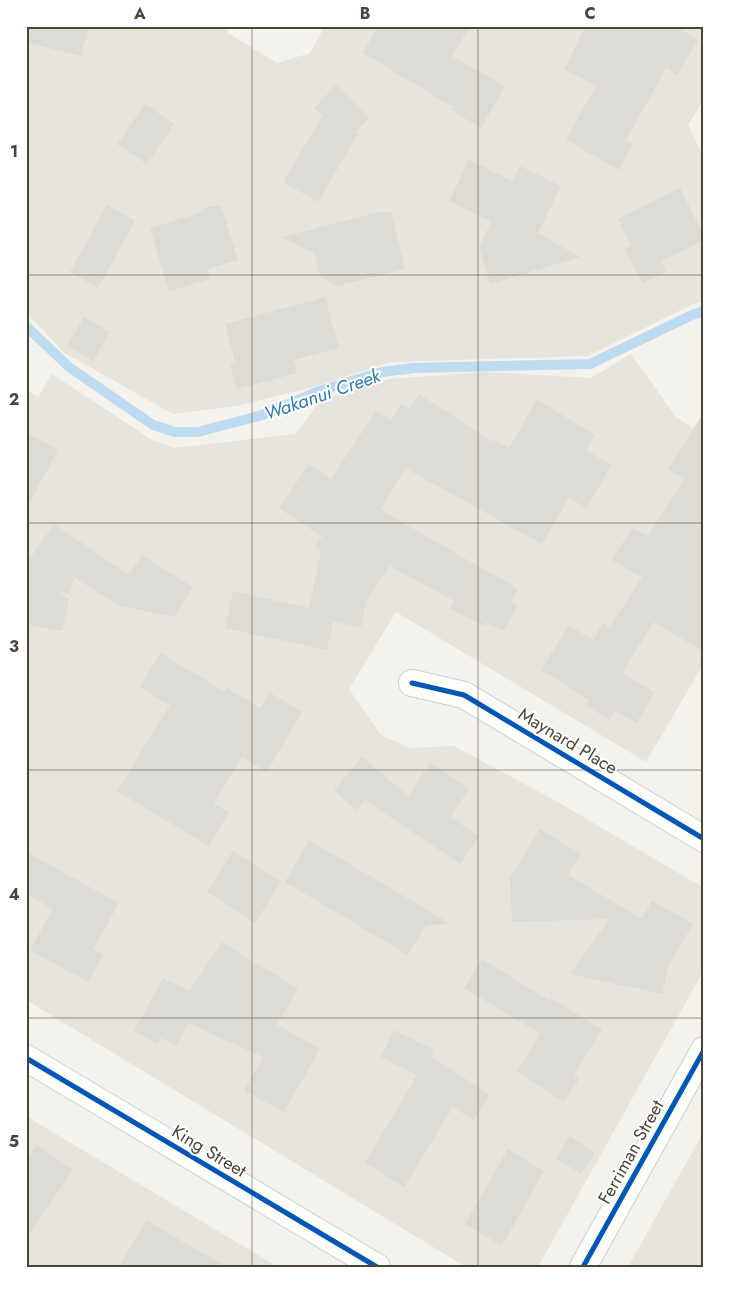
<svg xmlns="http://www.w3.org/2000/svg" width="730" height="1293" viewBox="0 0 730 1293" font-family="Jost,sans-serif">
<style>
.residential{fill:#e7e4db}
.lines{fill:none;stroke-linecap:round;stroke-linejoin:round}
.stream{stroke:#bedbf0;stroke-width:10}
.building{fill:#dddbd5}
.street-casing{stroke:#d1cfcb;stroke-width:28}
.street{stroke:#fdfdfc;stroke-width:26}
.cycleway-casing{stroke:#fff;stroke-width:8}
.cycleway{stroke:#0057b8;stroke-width:5}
.grid{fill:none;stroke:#4a4439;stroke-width:1;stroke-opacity:0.55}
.labels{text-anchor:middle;stroke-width:4;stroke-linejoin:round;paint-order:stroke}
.street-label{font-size:18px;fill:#4a4439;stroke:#fff}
.water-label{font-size:19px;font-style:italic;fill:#307bb7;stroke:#fff}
.neatline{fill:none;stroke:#4a4439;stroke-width:2}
.grid-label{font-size:16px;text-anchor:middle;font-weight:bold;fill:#4a4439}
</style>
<rect width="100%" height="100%" fill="#f3f2ed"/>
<g class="residential">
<path d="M 26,26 L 225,26 L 228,33 L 277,63 L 310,53 L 325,26 L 704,26 L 704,99 L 688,125 L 704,158 L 704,301 L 693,304 L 588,356 L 390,362 L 314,387 L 237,406 L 173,414 L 63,352 L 26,312 Z"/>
<path d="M 631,354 L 676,417 L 704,435 L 704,663 L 646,762 L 396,612 L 349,689 L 381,735 L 409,748 L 454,746 L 556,801 L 704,888 L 704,970 L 538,1267 L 466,1267 L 26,1000 L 26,390 L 38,397 L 52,374 L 152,440 L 174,448 L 295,434 L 322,399 L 389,379 L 484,372 L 591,378 Z"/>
<path d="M 26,1116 L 278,1267 L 26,1267 Z"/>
<path d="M 704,1131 L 704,1267 L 628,1267 Z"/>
</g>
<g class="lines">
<path class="stream" d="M 26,326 L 69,367 L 153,425 L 175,432 L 198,432 L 262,415 L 319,391 L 382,372 L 414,368 L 590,364 L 692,315 L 704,311"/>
</g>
<g class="building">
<path d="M 26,26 L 89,26 L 81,56 L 26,42 Z"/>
<path d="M 378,26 L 470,26 L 452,56 L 505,86 L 481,128 L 451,110 L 453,107 L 363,53 Z"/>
<path d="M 585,26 L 675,26 L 698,40 L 677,75 L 666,68 L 626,140 L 633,144 L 619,170 L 566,140 L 596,86 L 565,69 Z"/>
<path d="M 336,85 L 369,118 L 355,132 L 358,134 L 318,202 L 283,182 L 322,116 L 314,108 Z"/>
<path d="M 145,104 L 174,124 L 147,164 L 117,144 Z"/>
<path d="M 469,160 L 512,181 L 520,166 L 561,186 L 538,233 L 580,257 L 490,284 L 479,247 L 491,222 L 449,201 Z"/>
<path d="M 680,188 L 704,236 L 704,240 L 661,261 L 666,272 L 642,283 L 625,248 L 631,245 L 618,219 Z"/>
<path d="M 107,205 L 135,221 L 98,288 L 70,272 Z"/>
<path d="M 208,206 L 221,206 L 238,260 L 207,269 L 210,279 L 169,291 L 150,228 L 197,214 Z"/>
<path d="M 379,212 L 391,212 L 405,269 L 337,286 L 320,276 L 314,254 L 283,237 Z"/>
<path d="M 325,297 L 339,348 L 294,360 L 297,373 L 237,389 L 230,364 L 235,362 L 225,324 Z"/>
<path d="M 84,317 L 110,332 L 93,361 L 67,346 Z"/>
<path d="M 419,394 L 493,442 L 495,440 L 509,448 L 537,399 L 594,435 L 586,450 L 611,465 L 587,508 L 569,498 L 542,544 L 405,468 L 381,510 L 518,589 L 511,602 L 518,606 L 503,631 L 487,622 L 484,626 L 450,608 L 454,601 L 390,566 L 367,599 L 361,627 L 333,622 L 327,650 L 225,628 L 233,591 L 309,608 L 321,551 L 315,546 L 322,537 L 279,508 L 309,464 L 331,479 L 376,411 L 391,421 L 401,404 L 409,409 Z"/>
<path d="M 704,412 L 704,652 L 654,622 L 622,672 L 655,693 L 636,723 L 616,710 L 609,720 L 586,705 L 589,700 L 541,670 L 569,625 L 593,640 L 603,623 L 610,627 L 642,577 L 612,560 L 632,528 L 648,536 L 684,479 L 668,469 Z"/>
<path d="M 26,433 L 58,450 L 26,509 Z"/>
<path d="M 54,524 L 129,575 L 142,555 L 193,587 L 174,617 L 117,605 L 74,577 L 70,594 L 57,592 L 69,599 L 62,631 L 26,624 L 26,564 Z"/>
<path d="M 160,653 L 224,691 L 227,688 L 260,708 L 269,692 L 302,712 L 267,772 L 242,757 L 214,804 L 229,812 L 209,846 L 117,791 L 170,705 L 140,687 Z"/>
<path d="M 362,757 L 408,796 L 430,763 L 469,789 L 450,817 L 479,836 L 460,864 L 365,800 L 356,810 L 334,790 Z"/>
<path d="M 540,829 L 581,854 L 568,875 L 642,919 L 652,901 L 693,924 L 669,964 L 662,994 L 570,974 L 609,919 L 512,922 L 510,878 Z"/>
<path d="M 309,840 L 451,924 L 426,925 L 408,955 L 285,882 Z"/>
<path d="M 233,851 L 281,882 L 255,923 L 207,892 Z"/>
<path d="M 26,852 L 119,903 L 93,950 L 103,955 L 88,982 L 30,950 L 53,909 L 26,894 Z"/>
<path d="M 222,942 L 298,989 L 277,1025 L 320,1049 L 284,1112 L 244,1091 L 263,1057 L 188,1023 L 176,1046 L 161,1038 L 158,1044 L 134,1031 L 163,978 L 189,991 Z"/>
<path d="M 482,959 L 550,1001 L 552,998 L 602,1030 L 574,1075 L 579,1079 L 564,1102 L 517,1071 L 541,1034 L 464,988 Z"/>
<path d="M 394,1030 L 434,1050 L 431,1056 L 490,1095 L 473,1120 L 453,1107 L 404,1187 L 365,1163 L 417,1075 L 381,1057 Z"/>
<path d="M 570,1136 L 595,1153 L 581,1174 L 556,1158 Z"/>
<path d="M 37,1145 L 73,1170 L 26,1238 L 26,1160 Z"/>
<path d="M 508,1149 L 544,1171 L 502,1246 L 465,1224 Z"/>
<path d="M 146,1220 L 226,1267 L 119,1267 Z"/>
</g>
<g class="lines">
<defs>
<g id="street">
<path d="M 412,683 L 464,695 L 704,839"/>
<path d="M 26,1058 L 377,1267"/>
<path d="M 583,1267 L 704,1050"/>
</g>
</defs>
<use href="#street" class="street-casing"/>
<use href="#street" class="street"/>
<defs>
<g id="cycleway">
<path d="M 412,683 L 464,695 L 704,839"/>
<path d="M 26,1058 L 377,1267"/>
<path d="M 583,1267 L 704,1050"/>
</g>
</defs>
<use href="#cycleway" class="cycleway-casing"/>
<use href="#cycleway" class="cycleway"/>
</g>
<path class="grid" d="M 252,26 L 252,1267M 478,26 L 478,1267M 26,275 L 704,275M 26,523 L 704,523M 26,770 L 704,770M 26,1018 L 704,1018"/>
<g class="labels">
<g class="street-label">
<text transform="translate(568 741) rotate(31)" y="6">Maynard Place</text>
<text transform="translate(209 1151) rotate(31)" y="6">King Street</text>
<text transform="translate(631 1152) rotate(-61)" y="6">Ferriman Street</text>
</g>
<g class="water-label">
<text transform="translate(322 394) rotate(-19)" y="7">Wakanui Creek</text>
</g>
</g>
<rect width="730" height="1293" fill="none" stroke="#ffffff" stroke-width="55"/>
<rect x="28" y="28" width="674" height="1238" class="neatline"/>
<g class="grid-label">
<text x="140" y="19">A</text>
<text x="365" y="19">B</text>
<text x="590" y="19">C</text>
<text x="14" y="157">1</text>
<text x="14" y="405">2</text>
<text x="14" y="652">3</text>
<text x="14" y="900">4</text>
<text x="14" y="1147">5</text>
</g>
</svg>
